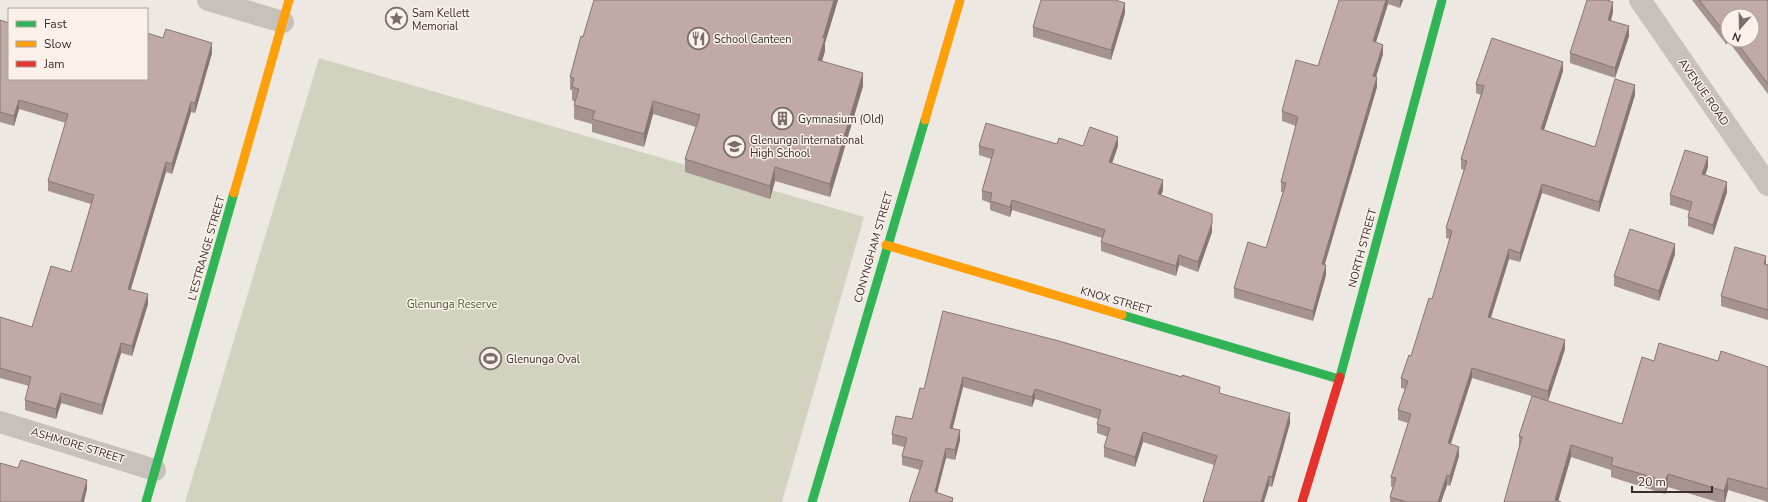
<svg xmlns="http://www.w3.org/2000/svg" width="1768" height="502" viewBox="0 0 1768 502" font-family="'Nunito Sans',sans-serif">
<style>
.green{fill:#d1d3be}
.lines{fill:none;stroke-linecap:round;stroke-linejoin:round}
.street{stroke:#c7c0bc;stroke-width:22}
.fast{stroke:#30b455;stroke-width:9}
.slow{stroke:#ff9f0a;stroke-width:9}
.jam{stroke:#e5322d;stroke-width:9}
.wall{fill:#a6928e;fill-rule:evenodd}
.shaded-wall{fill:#877774}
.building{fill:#c1aaa5;stroke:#877774}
.labels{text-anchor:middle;stroke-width:3;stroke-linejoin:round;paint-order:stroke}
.poi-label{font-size:11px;fill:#382d2a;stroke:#faf1eb;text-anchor:start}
.street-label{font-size:11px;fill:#382d2a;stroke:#faf1eb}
.park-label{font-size:11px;fill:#4c562e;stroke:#faf1eb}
</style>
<rect width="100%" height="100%" fill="#eee8e3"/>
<path class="green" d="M 319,58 L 864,217 L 782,502 L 185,502 Z"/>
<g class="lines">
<g class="street">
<path d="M 208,0 L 283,22"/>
<path d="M 1640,0 L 1768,185"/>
<path d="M 0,422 L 155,470"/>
</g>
<g class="fast">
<path d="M 1122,315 L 1339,379"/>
<path d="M 1340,377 L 1442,0"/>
<path d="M 146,502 L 234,193"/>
<path d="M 812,502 L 925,120"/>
</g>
<g class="slow">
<path d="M 925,120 L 960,0"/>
<path d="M 234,193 L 289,0"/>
<path d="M 886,245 L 1122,315"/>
</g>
<path class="jam" d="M 1302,502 L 1340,377"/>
</g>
<g class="wall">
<path d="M 594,0 L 838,0 L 825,43 L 825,51 L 822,61 L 863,86 L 830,197 L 775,181 L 770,199 L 685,172 L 685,159 L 696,127 L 653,114 L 644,147 L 592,132 L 592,124 L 574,119 L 574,105 L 575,102 L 572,100 L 572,90 L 570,90 L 570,77 L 583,37 Z"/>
<path d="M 1339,0 L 1403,0 L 1400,8 L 1388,4 L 1376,42 L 1383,54 L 1376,77 L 1377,87 L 1325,264 L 1326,275 L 1313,321 L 1234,298 L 1234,288 L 1266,248 L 1283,192 L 1281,192 L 1281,182 L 1296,126 L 1282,121 L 1282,111 L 1318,66 Z"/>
<path d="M 1692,0 L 1768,0 L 1768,94 L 1729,42 L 1726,44 ZM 1728,16 L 1752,40 L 1728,40 Z"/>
<path d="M 1613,12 L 1611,21 L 1629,36 L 1615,78 L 1570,63 L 1570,53 Z"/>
<path d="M 1125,13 L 1111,60 L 1033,37 L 1033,27 Z"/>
<path d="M 0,20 L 9,79 L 212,53 L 195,113 L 191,112 L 172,174 L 166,172 L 131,289 L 148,304 L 132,356 L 121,353 L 102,415 L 61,403 L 56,419 L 25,410 L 25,400 L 29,386 L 0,378 L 0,317 L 32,327 L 71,272 L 91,204 L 48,191 L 48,181 L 66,123 L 19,109 L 14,126 L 0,122 Z"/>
<path d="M 1563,71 L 1544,130 L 1595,147 L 1635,95 L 1599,212 L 1542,193 L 1520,262 L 1509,259 L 1491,318 L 1565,349 L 1548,401 L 1472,378 L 1450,444 L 1459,456 L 1450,486 L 1447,485 L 1441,502 L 1390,502 L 1390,497 L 1393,487 L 1391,487 L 1391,477 L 1408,423 L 1398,420 L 1398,410 L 1405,389 L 1401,388 L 1401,378 L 1411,356 L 1432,299 L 1450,239 L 1446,238 L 1446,228 L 1464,170 L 1461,169 L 1461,159 L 1481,95 L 1476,93 L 1476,84 Z"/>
<path d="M 1057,144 L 1083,146 L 1118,146 L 1112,163 L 1163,190 L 1161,195 L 1212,232 L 1198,272 L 1179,265 L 1176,276 L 1101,251 L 1101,242 L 1102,238 L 1012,210 L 1010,217 L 990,210 L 990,203 L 982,200 L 982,191 L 991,159 L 979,155 L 979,146 Z"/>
<path d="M 1708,167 L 1705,175 L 1727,192 L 1713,235 L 1688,226 L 1688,217 L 1689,211 L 1670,205 L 1670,195 Z"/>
<path d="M 1675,254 L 1659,301 L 1614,286 L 1614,276 Z"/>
<path d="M 1766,264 L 1768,265 L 1768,320 L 1721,306 L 1721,296 Z"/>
<path d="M 943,311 L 1220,393 L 1290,423 L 1272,487 L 1214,465 L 1143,442 L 1135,467 L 1104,457 L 1104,447 L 1108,437 L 1097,433 L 1097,424 L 1098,419 L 1035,399 L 1032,407 L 963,387 L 953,428 L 960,440 L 955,460 L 946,458 L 937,492 L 953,502 L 909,502 L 920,470 L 902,465 L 902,456 L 904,447 L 892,444 L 892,434 L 912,419 L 924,389 Z"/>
<path d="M 1654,361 L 1718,361 L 1768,367 L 1768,502 L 1728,490 L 1725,502 L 1717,502 L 1668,487 L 1665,494 L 1611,477 L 1611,470 L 1571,457 L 1558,501 L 1504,502 L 1519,448 L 1519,436 L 1622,424 Z"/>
</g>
<g class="shaded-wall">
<path d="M 834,0 L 838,0 L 825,43 L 825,51 L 818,74 L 818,60 L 823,38 Z"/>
<path d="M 1386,0 L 1388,0 L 1388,4 L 1373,51 L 1373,41 Z"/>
<path d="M 1400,0 L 1403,0 L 1400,8 Z"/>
<path d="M 1613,2 L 1613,12 L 1608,30 L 1608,20 Z"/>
<path d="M 1125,3 L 1125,13 L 1111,60 L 1111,50 Z"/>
<path d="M 1629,26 L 1629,36 L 1615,78 L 1615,68 Z"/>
<path d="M 1728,32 L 1729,42 L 1726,44 L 1726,34 Z"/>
<path d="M 212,43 L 212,53 L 195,113 L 195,103 Z"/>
<path d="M 1383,45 L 1383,54 L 1373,86 L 1373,76 Z"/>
<path d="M 1563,62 L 1563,71 L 1541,139 L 1541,129 Z"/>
<path d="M 863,73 L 863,86 L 830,197 L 830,184 Z"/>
<path d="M 1377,77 L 1377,87 L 1322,273 L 1322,264 Z"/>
<path d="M 1635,85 L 1635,95 L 1599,212 L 1599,202 Z"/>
<path d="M 19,100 L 19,109 L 14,126 L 14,116 Z"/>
<path d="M 653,101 L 653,114 L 644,147 L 644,134 Z"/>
<path d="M 191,102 L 191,112 L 172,174 L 172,164 Z"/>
<path d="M 1118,137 L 1118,146 L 1109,172 L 1109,162 Z"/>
<path d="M 1708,157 L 1708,167 L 1702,184 L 1702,174 Z"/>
<path d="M 166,162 L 166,172 L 128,298 L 128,289 Z"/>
<path d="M 775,167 L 775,181 L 770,199 L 770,186 Z"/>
<path d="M 1163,180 L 1163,190 L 1158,204 L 1158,194 Z"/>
<path d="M 1727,182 L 1727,192 L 1713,235 L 1713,225 Z"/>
<path d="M 1542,184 L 1542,193 L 1520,262 L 1520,253 Z"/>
<path d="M 1012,200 L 1012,210 L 1010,217 L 1010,207 Z"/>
<path d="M 1212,223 L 1212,232 L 1198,272 L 1198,262 Z"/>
<path d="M 1675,244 L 1675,254 L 1659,301 L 1659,291 Z"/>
<path d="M 1509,249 L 1509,259 L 1488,326 L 1488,317 Z"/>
<path d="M 1179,255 L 1179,265 L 1176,276 L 1176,266 Z"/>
<path d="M 1766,256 L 1766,265 L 1764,264 Z"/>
<path d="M 1326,265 L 1326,275 L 1313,321 L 1313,311 Z"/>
<path d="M 148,294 L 148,304 L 132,356 L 132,346 Z"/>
<path d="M 1565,340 L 1565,349 L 1548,401 L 1548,391 Z"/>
<path d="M 121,343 L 121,353 L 102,415 L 102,405 Z"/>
<path d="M 1472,368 L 1472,378 L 1448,453 L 1448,443 Z"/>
<path d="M 963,377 L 963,387 L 950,437 L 950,428 Z"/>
<path d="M 1035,389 L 1035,399 L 1032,407 L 1032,397 Z"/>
<path d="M 61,393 L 61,403 L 56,419 L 56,409 Z"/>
<path d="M 1290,413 L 1290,423 L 1272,487 L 1272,477 Z"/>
<path d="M 960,430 L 960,440 L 955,460 L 955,450 Z"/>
<path d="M 1143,432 L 1143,442 L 1135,467 L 1135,457 Z"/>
<path d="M 1571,445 L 1571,457 L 1558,502 L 1555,500 Z"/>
<path d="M 1459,447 L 1459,456 L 1450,486 L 1450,476 Z"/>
<path d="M 946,448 L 946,458 L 935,501 L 935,492 Z"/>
<path d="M 1668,474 L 1668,487 L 1665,494 L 1665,481 Z"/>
<path d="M 1447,475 L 1447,485 L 1441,502 L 1438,502 Z"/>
<path d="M 1269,476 L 1269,486 L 1264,502 L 1261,502 Z"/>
<path d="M 1728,478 L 1728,490 L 1725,502 L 1724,502 L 1724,491 Z"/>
<path d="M 87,480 L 87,489 L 84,502 L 81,502 Z"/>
</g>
<g class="building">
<path d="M 594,0 L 834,0 L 823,38 L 825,38 L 818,60 L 863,73 L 830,184 L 775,167 L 770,186 L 685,159 L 700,115 L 653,101 L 644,134 L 592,119 L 595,111 L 574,105 L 579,89 L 572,87 L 574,78 L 570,77 L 581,36 L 583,37 Z"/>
<path d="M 1041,0 L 1115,0 L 1125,3 L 1111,50 L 1033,27 Z"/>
<path d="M 1339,0 L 1386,0 L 1373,41 L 1383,45 L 1373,76 L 1377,77 L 1322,264 L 1326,265 L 1313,311 L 1234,288 L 1248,242 L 1266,248 L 1286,183 L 1281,182 L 1298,117 L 1282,111 L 1296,60 L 1318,66 Z"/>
<path d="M 1587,0 L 1607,0 L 1613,2 L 1608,20 L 1629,26 L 1615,68 L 1570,53 Z"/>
<path d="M 1699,0 L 1768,0 L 1768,84 L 1735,40 L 1752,40 L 1752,16 L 1728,16 L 1728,32 L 1726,34 Z"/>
<path d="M 0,20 L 9,23 L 9,79 L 147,79 L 147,33 L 163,38 L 166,29 L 212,43 L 195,103 L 191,102 L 172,164 L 166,162 L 128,289 L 148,294 L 132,346 L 121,343 L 102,405 L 61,393 L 56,409 L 25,400 L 31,377 L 0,368 L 0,317 L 32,327 L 51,266 L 71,272 L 94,195 L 48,181 L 68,114 L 19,100 L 14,116 L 0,112 Z"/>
<path d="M 1492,38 L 1563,62 L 1541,129 L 1595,147 L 1615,79 L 1635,85 L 1599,202 L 1542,184 L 1520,253 L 1509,249 L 1488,317 L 1565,340 L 1548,391 L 1472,368 L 1448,443 L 1459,447 L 1450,476 L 1447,475 L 1438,502 L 1407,502 L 1390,497 L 1396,478 L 1391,477 L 1411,414 L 1398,410 L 1408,381 L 1401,378 L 1409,355 L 1411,356 L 1429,298 L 1432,299 L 1452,231 L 1446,228 L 1467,161 L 1461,159 L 1484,86 L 1476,84 Z"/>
<path d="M 986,123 L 1057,144 L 1059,138 L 1083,146 L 1090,127 L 1118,137 L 1109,162 L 1163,180 L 1158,194 L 1212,214 L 1212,223 L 1198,262 L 1179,255 L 1176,266 L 1101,242 L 1105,230 L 1012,200 L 1010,207 L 990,201 L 992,193 L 982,191 L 994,150 L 979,146 Z"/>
<path d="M 1685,150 L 1708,157 L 1702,174 L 1727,182 L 1713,225 L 1688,217 L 1692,202 L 1670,195 Z"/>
<path d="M 1630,229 L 1675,244 L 1659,291 L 1614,276 Z"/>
<path d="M 1735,247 L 1766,256 L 1764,264 L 1768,265 L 1768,310 L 1721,296 Z"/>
<path d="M 943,311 L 1059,341 L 1182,377 L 1182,375 L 1220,387 L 1219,393 L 1290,413 L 1272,477 L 1269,476 L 1261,502 L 1203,502 L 1217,456 L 1143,432 L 1135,457 L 1104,447 L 1110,428 L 1097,424 L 1101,410 L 1035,389 L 1032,397 L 963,377 L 950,428 L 960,430 L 955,450 L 946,448 L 935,492 L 953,498 L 952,502 L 909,502 L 923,461 L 902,456 L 907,438 L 892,434 L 896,416 L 912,419 L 920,388 L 924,389 Z"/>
<path d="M 1659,343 L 1718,361 L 1721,351 L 1768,367 L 1768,489 L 1728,478 L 1724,491 L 1668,474 L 1665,481 L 1611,465 L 1613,458 L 1571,445 L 1555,500 L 1561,502 L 1504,502 L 1522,437 L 1519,436 L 1532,396 L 1622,424 L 1642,357 L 1654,361 Z"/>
<path d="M 21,460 L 87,480 L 81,502 L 0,502 L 0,463 L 18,468 Z"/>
</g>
<defs>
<symbol id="sight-ring" viewBox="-11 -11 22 22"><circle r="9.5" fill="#faf1eb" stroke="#786e6b" stroke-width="1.5"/><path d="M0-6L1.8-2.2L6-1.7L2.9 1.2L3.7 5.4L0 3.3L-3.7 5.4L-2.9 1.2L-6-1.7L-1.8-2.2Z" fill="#786e6b"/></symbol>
<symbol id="restaurant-ring" viewBox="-11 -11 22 22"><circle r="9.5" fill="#faf1eb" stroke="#786e6b" stroke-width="1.5"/><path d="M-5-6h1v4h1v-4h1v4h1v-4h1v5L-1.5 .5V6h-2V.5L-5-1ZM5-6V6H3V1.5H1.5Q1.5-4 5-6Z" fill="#786e6b"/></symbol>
<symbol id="building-ring" viewBox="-11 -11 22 22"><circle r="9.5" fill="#faf1eb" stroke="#786e6b" stroke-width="1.5"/><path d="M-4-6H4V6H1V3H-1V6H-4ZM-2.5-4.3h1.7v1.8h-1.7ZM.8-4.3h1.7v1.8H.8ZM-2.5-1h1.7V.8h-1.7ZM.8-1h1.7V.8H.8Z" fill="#786e6b"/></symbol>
<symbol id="school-ring" viewBox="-11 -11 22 22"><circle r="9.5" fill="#faf1eb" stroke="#786e6b" stroke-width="1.5"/><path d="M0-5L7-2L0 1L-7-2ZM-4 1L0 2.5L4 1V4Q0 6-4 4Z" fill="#786e6b"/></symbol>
<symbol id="stadium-ring" viewBox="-11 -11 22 22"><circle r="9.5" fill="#faf1eb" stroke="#786e6b" stroke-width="1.5"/><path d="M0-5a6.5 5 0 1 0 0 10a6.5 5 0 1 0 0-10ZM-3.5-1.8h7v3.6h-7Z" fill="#786e6b"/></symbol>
</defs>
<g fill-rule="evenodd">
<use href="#sight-ring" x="384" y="6" width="25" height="25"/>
<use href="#restaurant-ring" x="686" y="26" width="25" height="25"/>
<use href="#building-ring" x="770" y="106" width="25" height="25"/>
<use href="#school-ring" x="722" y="134" width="25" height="25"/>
<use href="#stadium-ring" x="478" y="346" width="25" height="25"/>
</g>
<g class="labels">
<g class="poi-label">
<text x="412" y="17">Sam Kellett<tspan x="412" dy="13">Memorial</tspan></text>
<text x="714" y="43">School Canteen</text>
<text x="798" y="123">Gymnasium (Old)</text>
<text x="750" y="144">Glenunga International<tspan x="750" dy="13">High School</tspan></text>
<text x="506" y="363">Glenunga Oval</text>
</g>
<g class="street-label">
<text transform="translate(1704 92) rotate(55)" y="4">AVENUE ROAD</text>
<text transform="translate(873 247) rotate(-74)" y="4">CONYNGHAM STREET</text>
<text transform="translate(206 248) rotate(-74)" y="4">L'ESTRANGE STREET</text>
<text transform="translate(1362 248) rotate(-75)" y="4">NORTH STREET</text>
<text transform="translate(1116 300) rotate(16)" y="4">KNOX STREET</text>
<text transform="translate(78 445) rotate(17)" y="4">ASHMORE STREET</text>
</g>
<g class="park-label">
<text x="452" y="308">Glenunga Reserve</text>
</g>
</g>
<rect x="8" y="8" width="140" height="72" fill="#faf1eb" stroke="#aca39e"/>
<rect x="16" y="21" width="20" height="6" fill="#30b455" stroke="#aca39e"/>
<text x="44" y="28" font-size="12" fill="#382d2a">Fast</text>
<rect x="16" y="41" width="20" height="6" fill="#ff9f0a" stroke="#aca39e"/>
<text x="44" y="48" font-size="12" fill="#382d2a">Slow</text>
<rect x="16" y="61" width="20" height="6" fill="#e5322d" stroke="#aca39e"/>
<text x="44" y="68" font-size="12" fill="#382d2a">Jam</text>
<g transform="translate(1740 28) rotate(200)"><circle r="19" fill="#faf1eb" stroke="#aca39e"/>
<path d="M0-3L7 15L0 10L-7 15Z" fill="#786e6b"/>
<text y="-6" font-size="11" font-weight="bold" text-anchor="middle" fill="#382d2a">N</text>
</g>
<path d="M1632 486v6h80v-6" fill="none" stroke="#382d2a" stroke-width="2"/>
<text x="1638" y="486" font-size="12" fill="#382d2a" stroke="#faf1eb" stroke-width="3" paint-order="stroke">20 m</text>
</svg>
